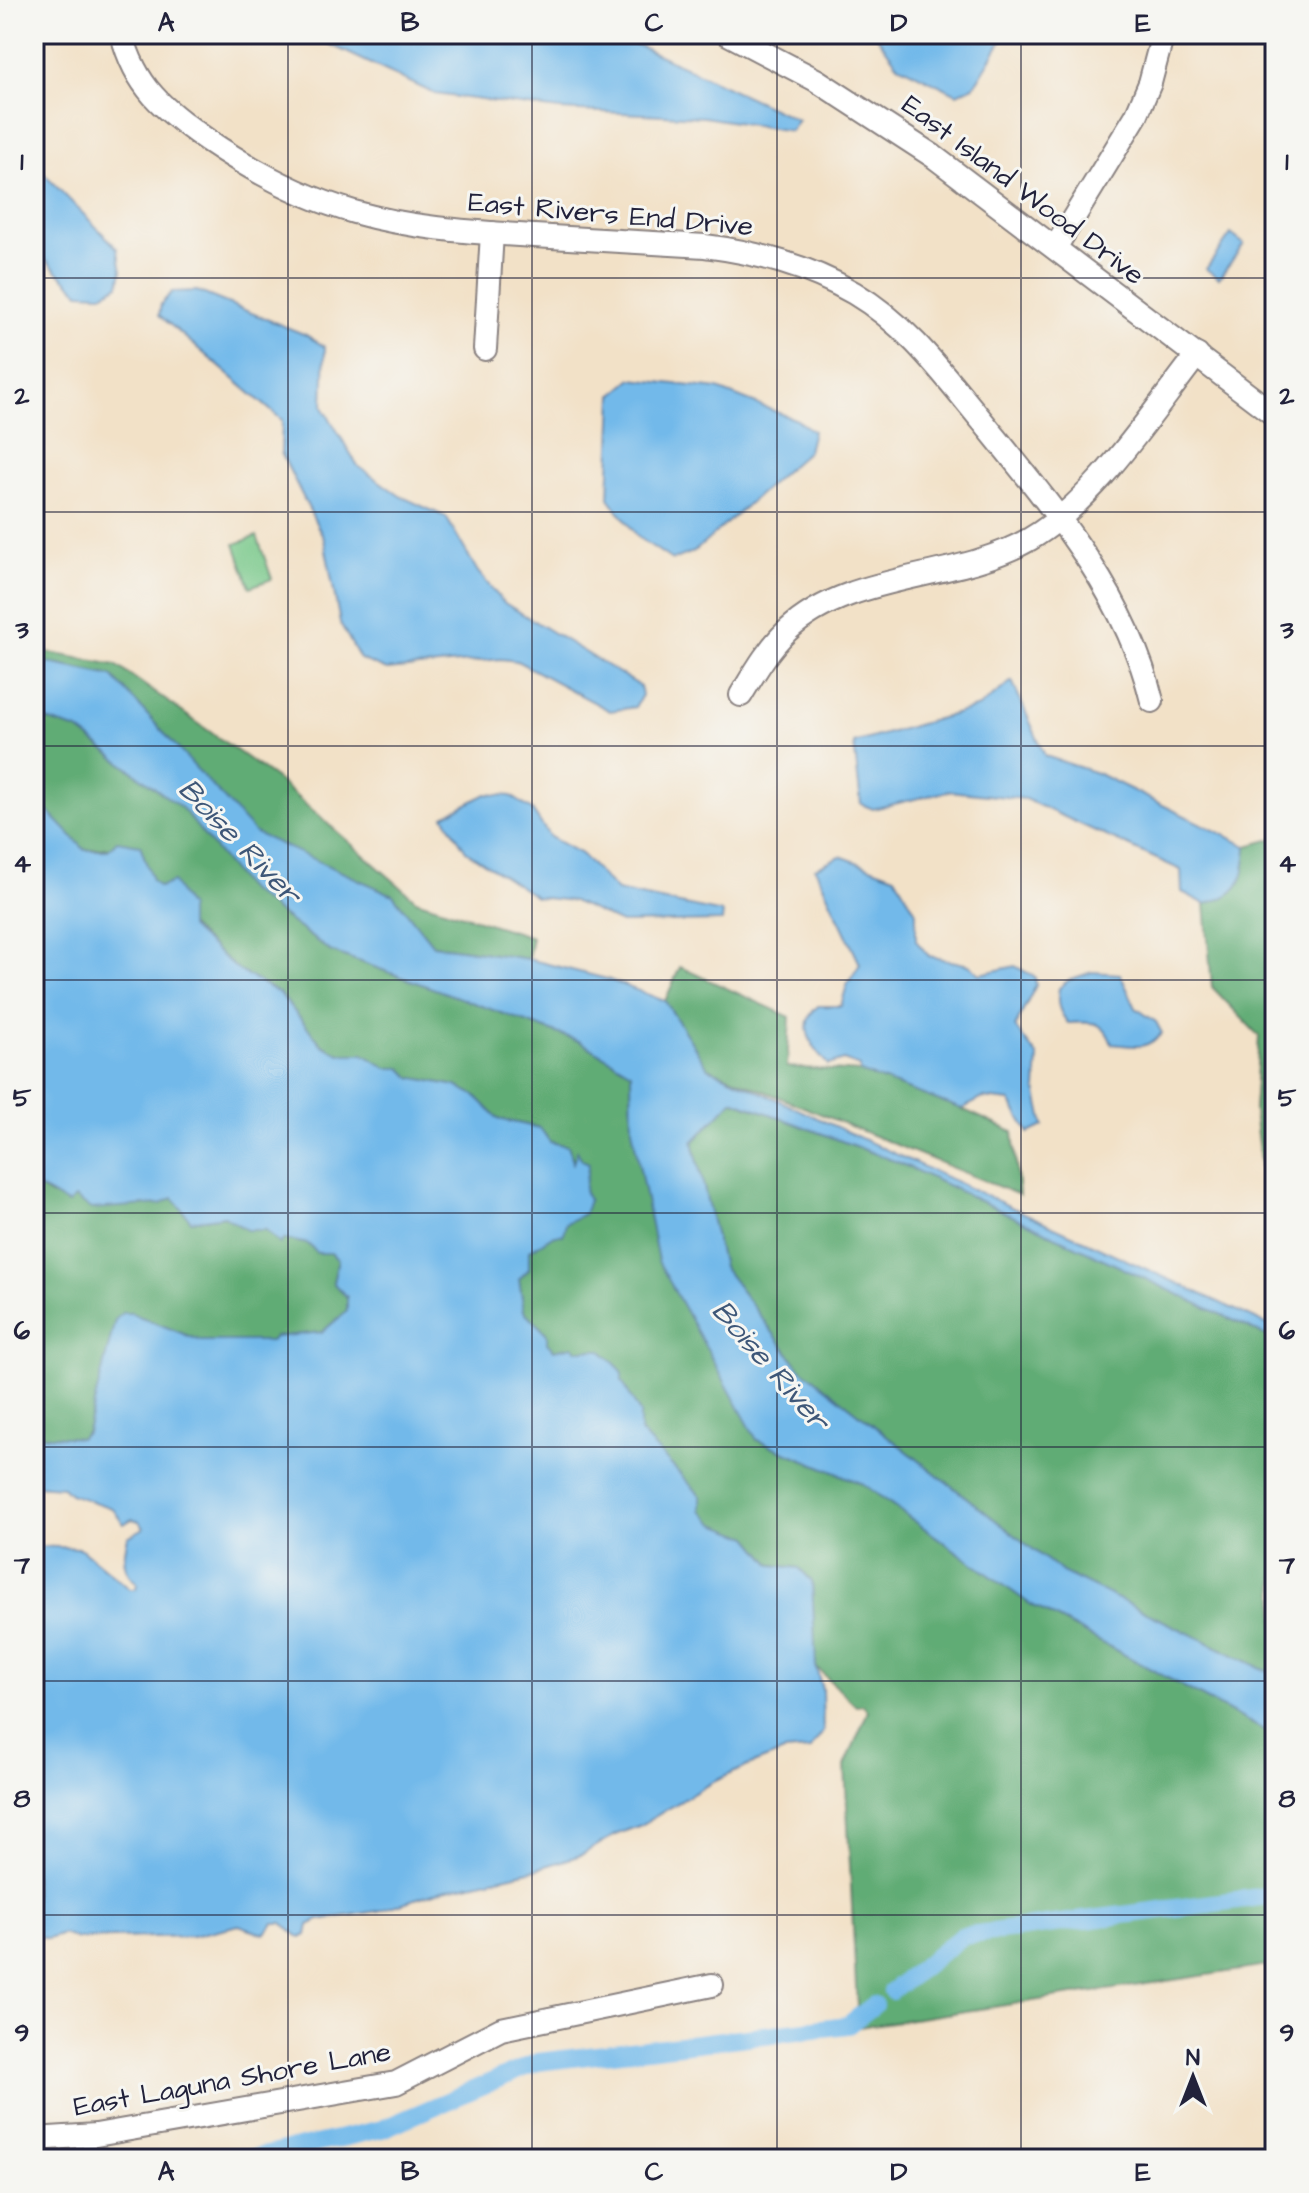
<svg xmlns="http://www.w3.org/2000/svg" width="1309" height="2193" viewBox="0 0 1309 2193" font-family="'Architects Daughter',sans-serif">
<style>
.green{fill:#77c788;stroke:#4c7462;stroke-width:2}
.forest{fill:#61ac74;stroke:#426758;stroke-width:2}
.water{fill:#72b9ea;stroke:#4a6e92;stroke-width:2}
.lines{fill:none;stroke-linecap:round;stroke-linejoin:round}
.canal{stroke:#72b9ea;stroke-width:18}
.minor-casing{stroke:#8a8281;stroke-width:26}
.minor{stroke:#fff;stroke-width:22}
.grid{fill:none;stroke:#22223b;stroke-width:2;stroke-opacity:0.55}
.labels{text-anchor:middle;stroke-width:6;stroke-linejoin:round;paint-order:stroke}
.street-label{font-size:28px;fill:#22223b;stroke:#f6f6f2}
.water-label{font-size:30px;font-style:italic;fill:#3e5778;stroke:#f6f6f2}
.neatline{fill:none;stroke:#22223b;stroke-width:3}
.grid-label{font-size:26px;text-anchor:middle;font-weight:bold;fill:#22223b}
</style>
<rect width="100%" height="100%" fill="#f6f6f2"/>
<filter id="ink" filterUnits="userSpaceOnUse"><feTurbulence type="fractalNoise" baseFrequency=".0125" numOctaves="2"/><feDisplacementMap in="SourceGraphic" scale="16" xChannelSelector="R" yChannelSelector="G"/><feConvolveMatrix kernelMatrix="1 2 1 2 8 2 1 2 1" color-interpolation-filters="sRGB"/></filter>
<filter id="wash" filterUnits="userSpaceOnUse"><feTurbulence type="fractalNoise" baseFrequency=".006" numOctaves="4" result="noise"/><feDisplacementMap in="SourceGraphic" scale="32" xChannelSelector="R" yChannelSelector="G"/><feGaussianBlur stdDeviation="1.8" result="paint"/><feColorMatrix in="noise" values="0 0 0 0 0 0 0 0 0 0 0 0 0 0 0 0 0 1.4 0 .05"/><feComposite in="paint" operator="in"/></filter>
<g filter="url(#wash)">
<rect width="100%" height="100%" fill="#f2e1c7"/>
<path class="green" d="M 257,536 L 272,579 L 250,587 L 235,544 Z"/>
<g class="forest">
<path d="M 34,650 L 116,665 L 275,778 L 416,900 L 532,937 L 528,959 L 433,945 L 393,895 L 255,834 L 112,676 L 34,660 Z"/>
<path d="M 34,716 L 78,730 L 183,809 L 246,888 L 330,951 L 579,1041 L 631,1072 L 632,1129 L 757,1440 L 863,1484 L 1030,1604 L 1275,1736 L 1275,1965 L 858,2027 L 845,1766 L 868,1711 L 863,1705 L 856,1706 L 816,1667 L 812,1581 L 799,1568 L 772,1565 L 749,1537 L 714,1524 L 701,1510 L 700,1496 L 640,1432 L 640,1413 L 601,1350 L 577,1350 L 573,1346 L 554,1350 L 547,1344 L 547,1334 L 524,1311 L 519,1279 L 529,1269 L 529,1251 C 558,1232 567,1221 584,1191 L 568,1146 L 550,1142 L 540,1128 L 498,1119 L 475,1095 L 456,1086 L 410,1077 L 401,1068 L 387,1068 L 363,1054 L 340,1054 L 322,1045 L 280,994 L 238,970 L 189,926 L 152,880 L 140,845 L 84,850 L 34,797 Z"/>
<path d="M 1275,838 L 1275,1285 L 1254,1110 L 1259,1036 L 1212,987 L 1205,904 C 1241,894 1244,881 1247,846 Z"/>
<path d="M 680,967 L 790,1017 L 787,1067 L 860,1072 L 962,1109 L 1013,1132 L 1019,1195 L 708,1068 L 665,1001 Z"/>
<path d="M 732,1100 L 900,1163 L 1275,1340 L 1275,1675 L 1062,1572 L 799,1367 L 723,1267 L 693,1142 Z"/>
<path d="M 34,1187 C 42,1188 44,1192 50,1195 C 68,1202 149,1197 173,1197 L 191,1221 L 224,1216 L 247,1230 L 266,1230 L 284,1239 L 308,1244 L 317,1253 L 331,1253 L 338,1260 L 333,1283 L 347,1297 L 347,1311 L 322,1332 L 275,1337 L 270,1341 L 201,1341 L 131,1313 L 96,1399 L 87,1432 L 80,1438 L 34,1435 Z"/>
</g>
<g class="water">
<path d="M 308,34 L 614,34 L 798,120 L 790,131 L 704,117 L 560,110 L 435,94 Z"/>
<path d="M 875,34 L 1006,34 L 974,86 L 957,94 L 898,65 Z"/>
<path d="M 34,158 L 40,170 L 117,248 L 122,270 L 119,285 L 102,294 L 80,293 L 34,249 Z"/>
<path d="M 1231,234 L 1244,244 L 1219,278 L 1206,269 Z"/>
<path d="M 197,291 L 306,335 L 325,347 L 323,407 L 358,466 L 400,496 L 446,517 L 478,572 L 503,602 L 640,686 L 642,695 L 635,707 L 610,711 L 517,661 L 501,659 L 387,670 L 360,659 L 340,623 L 324,539 L 281,453 L 282,420 L 159,315 L 161,304 L 172,292 Z"/>
<path d="M 632,379 L 718,389 L 797,420 L 813,431 L 808,451 L 694,552 L 672,560 L 638,537 L 609,498 L 613,395 Z"/>
<path d="M 34,660 L 112,676 L 255,833 L 393,895 L 433,945 L 528,959 L 607,979 L 665,1001 L 708,1068 L 1275,1328 L 1275,1340 L 900,1163 L 733,1100 L 693,1142 L 723,1267 L 799,1367 L 1062,1572 L 1275,1675 L 1275,1736 L 1030,1604 L 863,1484 L 757,1440 L 658,1261 L 632,1129 L 631,1072 L 579,1041 L 330,951 L 246,888 L 183,809 L 78,730 L 34,716 Z"/>
<path d="M 1012,681 L 1045,756 L 1097,773 L 1247,846 C 1244,881 1241,895 1205,904 L 1182,892 L 1181,870 L 1025,799 L 949,791 L 873,809 L 861,804 L 854,743 L 979,707 Z"/>
<path d="M 486,794 L 511,796 L 532,810 L 550,837 L 581,854 L 617,891 L 723,913 L 722,921 L 621,923 L 573,901 L 536,897 L 466,851 L 444,816 Z"/>
<path d="M 34,797 L 85,850 L 108,850 L 117,841 L 140,845 L 152,880 L 159,887 L 173,882 L 189,908 L 189,927 L 238,970 L 280,994 L 322,1045 L 340,1054 L 363,1054 L 387,1068 L 401,1068 L 410,1077 L 456,1086 L 475,1095 L 498,1119 L 540,1128 L 550,1142 L 568,1146 L 573,1163 L 577,1151 L 582,1160 L 589,1163 L 584,1191 L 589,1200 L 584,1214 L 566,1223 L 563,1235 L 554,1235 L 529,1251 L 529,1269 L 519,1279 L 524,1311 L 547,1334 L 547,1343 L 554,1350 L 573,1346 L 577,1350 L 601,1350 L 622,1371 L 622,1381 L 640,1413 L 640,1432 L 701,1496 L 701,1510 L 715,1524 L 749,1537 L 772,1565 L 799,1568 L 812,1581 L 816,1667 L 822,1689 L 823,1732 L 810,1750 L 784,1752 L 748,1766 L 711,1783 L 641,1825 L 615,1835 L 581,1855 L 530,1871 L 443,1890 L 378,1911 L 319,1920 L 309,1925 L 307,1935 L 301,1938 L 282,1923 L 274,1923 L 265,1934 L 239,1925 L 192,1936 L 76,1939 L 63,1934 L 48,1939 L 34,1935 L 34,1546 L 80,1548 L 130,1589 L 136,1589 L 137,1583 C 121,1571 123,1555 128,1537 L 144,1528 L 139,1521 L 132,1519 L 124,1524 L 112,1508 L 70,1494 L 63,1487 L 34,1485 L 34,1435 L 80,1438 L 87,1432 L 115,1320 L 122,1313 L 131,1313 L 201,1341 L 270,1341 L 275,1337 L 322,1332 L 347,1311 L 347,1297 L 333,1283 L 338,1260 L 331,1253 L 317,1253 L 308,1244 L 284,1239 L 280,1244 L 266,1230 L 247,1230 L 224,1216 L 191,1221 L 173,1198 L 161,1204 L 91,1209 L 75,1198 L 68,1204 C 57,1199 46,1189 34,1187 Z"/>
<path d="M 840,856 L 895,876 L 916,912 L 916,941 L 929,956 L 969,965 L 980,974 L 1015,966 L 1035,977 L 1036,985 L 1015,1027 L 1038,1057 L 1036,1089 L 1044,1126 L 1029,1133 L 1010,1101 L 983,1098 L 962,1109 L 860,1072 L 860,1067 L 844,1060 L 828,1065 C 812,1047 796,1025 818,1006 L 841,1006 L 847,985 L 860,964 L 815,868 Z"/>
<path d="M 1092,972 L 1120,974 L 1136,1008 L 1156,1022 L 1162,1033 C 1146,1051 1134,1046 1112,1044 C 1103,1019 1091,1022 1068,1023 C 1059,1012 1056,1003 1059,988 L 1069,980 Z"/>
</g>
<g class="lines">
<g class="canal">
<path d="M 892,1991 L 962,1936 L 1275,1895"/>
<path d="M 248,2159 L 382,2129 L 538,2062 L 848,2025 L 874,2005"/>
</g>
</g>
</g>
<g filter="url(#ink)">
<g class="lines">
<defs>
<g id="minor">
<path d="M 122,34 C 135,87 164,110 207,140 C 251,170 302,197 354,212 C 413,229 473,232 534,236 C 591,239 648,243 705,246 C 759,253 807,266 854,293 C 908,325 944,375 983,422 C 1051,506 1126,593 1152,701"/>
<path d="M 728,34 L 816,80 L 933,156 L 1272,413"/>
<path d="M 1055,248 L 1136,116 L 1150,83 L 1163,34"/>
<path d="M 485,349 L 492,233"/>
<path d="M 741,695 C 755,672 768,649 787,631 C 850,571 957,582 1030,539 C 1095,501 1150,415 1197,355"/>
<path d="M 34,2139 L 96,2135 L 396,2083 L 501,2029 L 712,1985"/>
</g>
</defs>
<use href="#minor" class="minor-casing"/>
<use href="#minor" class="minor"/>
</g>
</g>
<path class="grid" d="M 288,34 L 288,2159M 532,34 L 532,2159M 777,34 L 777,2159M 1021,34 L 1021,2159M 34,278 L 1275,278M 34,512 L 1275,512M 34,746 L 1275,746M 34,980 L 1275,980M 34,1213 L 1275,1213M 34,1447 L 1275,1447M 34,1681 L 1275,1681M 34,1915 L 1275,1915"/>
<g class="labels">
<g class="street-label">
<text transform="translate(1024 189) rotate(37)" y="10">East Island Wood Drive</text>
<text transform="translate(611 213) rotate(5)" y="10">East Rivers End Drive</text>
<text transform="translate(232 2078) rotate(-10)" y="10">East Laguna Shore Lane</text>
</g>
<g class="water-label">
<text transform="translate(240 841) rotate(46)" y="10">Boise River</text>
<text transform="translate(771 1365) rotate(49)" y="10">Boise River</text>
</g>
</g>
<rect width="1309" height="2193" fill="none" stroke="#f6f6f2" stroke-width="88"/>
<g transform="translate(1193 2077)" stroke="#f6f6f2" stroke-width="6" paint-order="stroke">
<path d="M0-6L14 30L0 20L-14 30Z" fill="#22223b"/>
<text y="-12" font-size="22" font-weight="bold" text-anchor="middle" fill="#22223b">N</text>
</g>
<rect x="44" y="44" width="1221" height="2105" class="neatline"/>
<g class="grid-label">
<text x="166" y="31">A</text>
<text x="410" y="31">B</text>
<text x="654" y="31">C</text>
<text x="899" y="31">D</text>
<text x="1143" y="31">E</text>
<text x="22" y="170">1</text>
<text x="1287" y="170">1</text>
<text x="22" y="404">2</text>
<text x="1287" y="404">2</text>
<text x="22" y="638">3</text>
<text x="1287" y="638">3</text>
<text x="22" y="872">4</text>
<text x="1287" y="872">4</text>
<text x="22" y="1106">5</text>
<text x="1287" y="1106">5</text>
<text x="22" y="1339">6</text>
<text x="1287" y="1339">6</text>
<text x="22" y="1573">7</text>
<text x="1287" y="1573">7</text>
<text x="22" y="1807">8</text>
<text x="1287" y="1807">8</text>
<text x="22" y="2041">9</text>
<text x="1287" y="2041">9</text>
<text x="166" y="2180">A</text>
<text x="410" y="2180">B</text>
<text x="654" y="2180">C</text>
<text x="899" y="2180">D</text>
<text x="1143" y="2180">E</text>
</g>
</svg>
